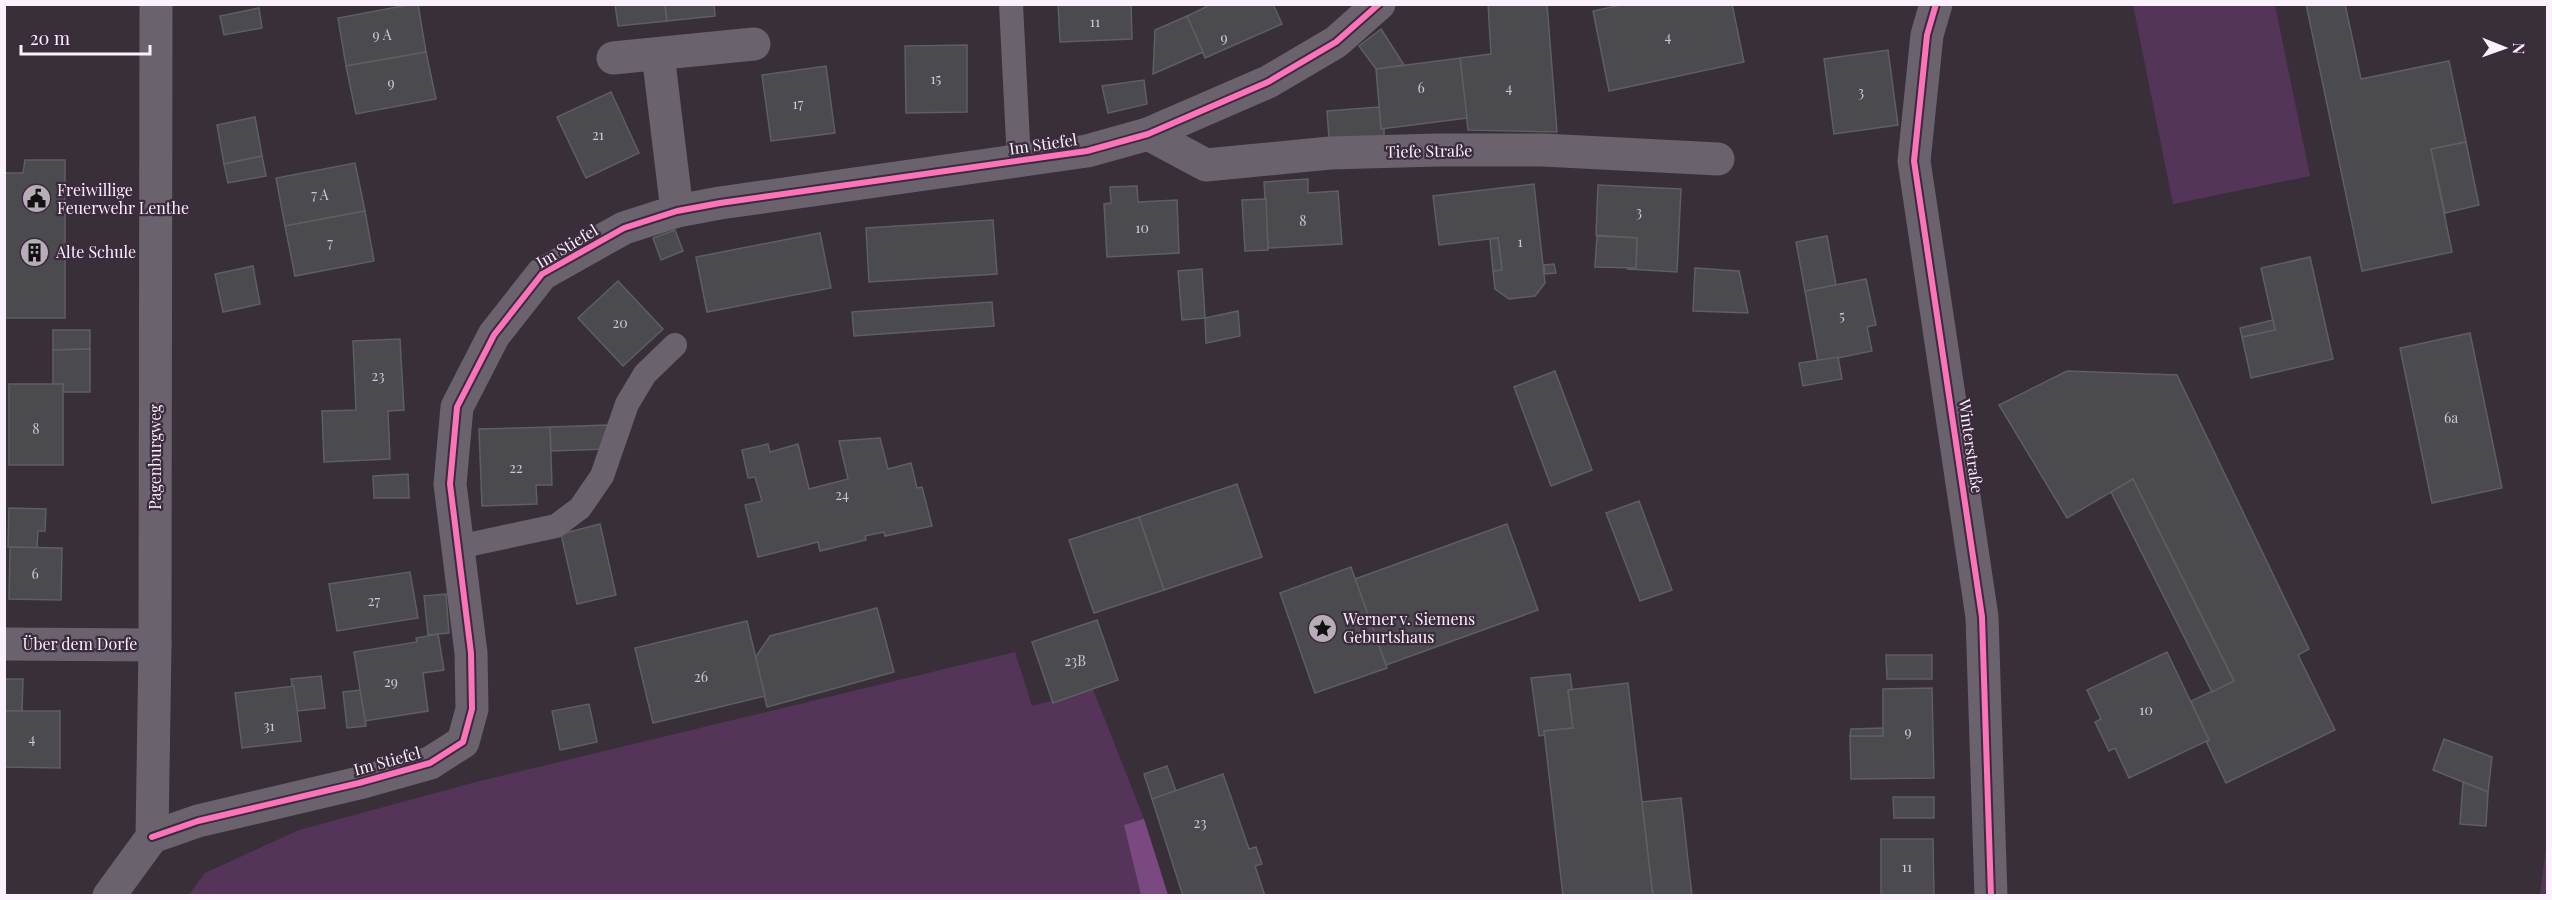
<svg xmlns="http://www.w3.org/2000/svg" width="2552" height="900" viewBox="0 0 2552 900" font-family="'Playfair Display',serif">
<style>
.green{fill:#55345a}
.water{fill:#79497f}
.building{fill:#4b4b4f;stroke:#5d5f62;stroke-width:1.5}
.lines{fill:none;stroke-linecap:round;stroke-linejoin:round}
.service{stroke:#6a626c;stroke-width:24}
.minor{stroke:#6a626c;stroke-width:33}
.cycleway-casing{stroke:#3b2b3d;stroke-width:10}
.cycleway{stroke:#fb73b8;stroke-width:6}
.labels{text-anchor:middle;stroke-width:4.5;stroke-linejoin:round;paint-order:stroke}
.number-label{font-size:14px;fill:#cfc8d2}
.street-label{font-size:16px;fill:#fbf1fd;stroke:#3b2b3d}
.poi-label{font-size:16px;fill:#fbf1fd;stroke:#3b2b3d;text-anchor:start}
</style>
<rect width="100%" height="100%" fill="#382f39"/>
<g class="green">
<path d="M 2133,5 L 2275,5 L 2310,176 L 2173,204 Z"/>
<path d="M 1015,652 L 1032,706 L 1093,689 L 1144,819 L 1168,895 L 188,896 L 205,873 L 299,830 L 476,782 Z"/>
<path d="M 2547,840 L 2547,895 L 2540,895 Z"/>
</g>
<path class="water" d="M 1144,819 L 1168,895 L 1141,895 L 1124,825 Z"/>
<g class="building">
<path d="M 413,4 L 418,4 L 426,52 L 346,66 L 338,18 Z"/>
<path d="M 615,4 L 665,4 L 667,21 L 618,26 Z"/>
<path d="M 665,4 L 714,4 L 715,16 L 667,21 Z"/>
<path d="M 1058,4 L 1131,4 L 1132,39 L 1060,42 Z"/>
<path d="M 1212,4 L 1273,4 L 1282,24 L 1205,58 L 1187,16 Z"/>
<path d="M 1488,4 L 1547,4 L 1557,132 L 1468,130 L 1460,58 L 1491,54 Z"/>
<path d="M 1625,4 L 1732,4 L 1744,62 L 1609,91 L 1593,11 Z"/>
<path d="M 2306,4 L 2345,4 L 2361,79 L 2449,61 L 2466,142 L 2431,149 L 2452,252 L 2362,271 Z"/>
<path d="M 259,8 L 262,28 L 224,35 L 220,16 Z"/>
<path d="M 1187,16 L 1203,52 L 1153,74 L 1155,30 Z"/>
<path d="M 1381,29 L 1404,65 L 1376,69 L 1359,46 Z"/>
<path d="M 967,45 L 967,112 L 906,113 L 905,46 Z"/>
<path d="M 1888,50 L 1898,125 L 1834,134 L 1824,59 Z"/>
<path d="M 426,52 L 436,99 L 356,114 L 346,66 Z"/>
<path d="M 1460,58 L 1467,118 L 1381,129 L 1376,69 Z"/>
<path d="M 826,66 L 835,133 L 771,141 L 762,75 Z"/>
<path d="M 1144,80 L 1147,104 L 1108,113 L 1102,86 Z"/>
<path d="M 611,92 L 639,153 L 586,178 L 557,117 Z"/>
<path d="M 1379,107 L 1381,129 L 1384,129 L 1384,136 L 1329,139 L 1327,111 Z"/>
<path d="M 255,117 L 262,156 L 224,164 L 217,125 Z"/>
<path d="M 2466,142 L 2479,205 L 2445,213 L 2431,149 Z"/>
<path d="M 262,156 L 266,176 L 228,183 L 224,164 Z"/>
<path d="M 25,160 L 65,160 L 65,318 L 4,318 L 4,173 L 23,173 Z"/>
<path d="M 355,163 L 365,211 L 285,226 L 276,178 Z"/>
<path d="M 1308,179 L 1308,193 L 1338,191 L 1342,244 L 1268,248 L 1264,182 Z"/>
<path d="M 1534,184 L 1545,283 L 1535,296 L 1509,299 L 1495,289 L 1493,271 L 1502,270 L 1498,238 L 1439,245 L 1433,196 Z"/>
<path d="M 1598,185 L 1681,189 L 1677,272 L 1627,269 L 1636,268 L 1637,238 L 1596,235 Z"/>
<path d="M 1137,186 L 1138,202 L 1177,200 L 1179,253 L 1107,257 L 1104,204 L 1111,203 L 1110,187 Z"/>
<path d="M 1266,199 L 1268,250 L 1245,251 L 1242,200 Z"/>
<path d="M 365,211 L 374,261 L 295,276 L 285,226 Z"/>
<path d="M 993,220 L 997,274 L 869,282 L 866,228 Z"/>
<path d="M 675,230 L 683,251 L 661,260 L 653,238 Z"/>
<path d="M 820,233 L 831,288 L 707,312 L 696,257 Z"/>
<path d="M 1597,236 L 1637,238 L 1636,268 L 1595,267 Z"/>
<path d="M 1827,236 L 1836,285 L 1805,291 L 1796,242 Z"/>
<path d="M 1498,238 L 1502,270 L 1493,271 L 1490,239 Z"/>
<path d="M 2310,257 L 2333,359 L 2251,378 L 2242,337 L 2275,330 L 2261,268 Z"/>
<path d="M 1554,264 L 1556,273 L 1545,274 L 1544,265 Z"/>
<path d="M 253,266 L 260,304 L 223,312 L 215,274 Z"/>
<path d="M 1695,268 L 1739,271 L 1748,313 L 1693,311 Z"/>
<path d="M 1202,269 L 1205,318 L 1182,320 L 1178,271 Z"/>
<path d="M 1866,279 L 1876,325 L 1867,327 L 1872,351 L 1818,362 L 1805,291 Z"/>
<path d="M 618,281 L 663,329 L 623,366 L 578,318 Z"/>
<path d="M 992,302 L 994,326 L 854,336 L 852,312 Z"/>
<path d="M 1238,311 L 1240,336 L 1206,343 L 1205,318 Z"/>
<path d="M 2273,320 L 2275,330 L 2242,337 L 2240,328 Z"/>
<path d="M 53,330 L 90,330 L 90,349 L 53,350 Z"/>
<path d="M 2470,333 L 2502,488 L 2432,503 L 2400,348 Z"/>
<path d="M 400,339 L 404,410 L 388,411 L 390,459 L 324,462 L 322,411 L 356,410 L 353,341 Z"/>
<path d="M 90,349 L 90,392 L 63,392 L 63,384 L 53,384 L 53,350 Z"/>
<path d="M 1838,357 L 1842,379 L 1803,386 L 1799,363 Z"/>
<path d="M 1555,371 L 1592,470 L 1551,486 L 1514,387 Z"/>
<path d="M 2067,371 L 2177,375 L 2309,649 L 2298,655 L 2335,730 L 2226,783 L 2206,741 L 2209,740 L 2191,701 L 2234,681 L 2133,479 L 2067,518 L 1999,405 Z"/>
<rect x="9" y="384" width="54" height="81"/>
<path d="M 607,425 L 608,449 L 551,451 L 550,427 Z"/>
<path d="M 550,427 L 552,485 L 536,485 L 537,504 L 482,506 L 479,429 Z"/>
<path d="M 880,438 L 888,469 L 911,463 L 917,488 L 922,487 L 932,526 L 885,536 L 884,532 L 865,536 L 866,540 L 820,551 L 818,542 L 758,557 L 745,505 L 762,501 L 755,477 L 748,478 L 742,450 L 768,444 L 770,452 L 798,444 L 809,489 L 848,479 L 839,441 Z"/>
<path d="M 408,474 L 409,498 L 374,498 L 373,476 Z"/>
<path d="M 2133,479 L 2234,681 L 2212,692 L 2111,492 Z"/>
<path d="M 1237,484 L 1262,557 L 1164,590 L 1139,517 Z"/>
<path d="M 1639,501 L 1672,590 L 1640,601 L 1606,513 Z"/>
<path d="M 9,508 L 46,509 L 45,531 L 38,531 L 37,548 L 8,547 Z"/>
<path d="M 1139,517 L 1164,590 L 1094,613 L 1069,540 Z"/>
<path d="M 600,524 L 616,595 L 577,604 L 561,534 Z"/>
<path d="M 1507,524 L 1538,610 L 1386,665 L 1355,579 Z"/>
<path d="M 10,547 L 62,548 L 61,600 L 9,599 Z"/>
<path d="M 1351,567 L 1387,668 L 1315,693 L 1280,593 Z"/>
<path d="M 410,572 L 418,618 L 337,631 L 329,584 Z"/>
<path d="M 446,594 L 449,633 L 428,635 L 424,596 Z"/>
<path d="M 877,608 L 894,672 L 767,707 L 755,658 L 770,636 Z"/>
<path d="M 1097,620 L 1118,680 L 1053,703 L 1032,642 Z"/>
<path d="M 747,621 L 765,696 L 653,723 L 635,648 Z"/>
<path d="M 438,634 L 444,670 L 423,673 L 428,711 L 365,721 L 354,652 L 417,642 L 416,638 Z"/>
<path d="M 2167,652 L 2209,740 L 2129,778 L 2115,748 L 2109,751 L 2095,722 L 2101,719 L 2087,690 Z"/>
<path d="M 1886,655 L 1932,655 L 1932,679 L 1887,679 Z"/>
<path d="M 1570,674 L 1572,689 L 1568,690 L 1573,728 L 1544,731 L 1545,735 L 1539,736 L 1531,678 Z"/>
<path d="M 321,676 L 325,708 L 297,711 L 291,679 Z"/>
<path d="M 4,679 L 23,679 L 22,711 L 4,711 Z"/>
<path d="M 1628,683 L 1653,896 L 1563,896 L 1544,731 L 1573,728 L 1568,690 Z"/>
<path d="M 294,686 L 301,741 L 242,748 L 235,693 Z"/>
<path d="M 1932,688 L 1934,778 L 1851,779 L 1850,736 L 1883,736 L 1883,689 Z"/>
<path d="M 360,690 L 366,726 L 347,728 L 343,692 Z"/>
<path d="M 589,704 L 597,742 L 560,750 L 552,711 Z"/>
<path d="M 4,711 L 60,711 L 60,768 L 4,767 Z"/>
<path d="M 1883,728 L 1883,736 L 1850,736 L 1851,729 Z"/>
<path d="M 2444,739 L 2492,757 L 2488,792 L 2433,770 Z"/>
<path d="M 1167,766 L 1176,791 L 1152,799 L 1144,774 Z"/>
<path d="M 1223,774 L 1249,849 L 1256,847 L 1262,864 L 1255,866 L 1265,896 L 1183,896 L 1152,799 Z"/>
<path d="M 2463,782 L 2488,792 L 2486,826 L 2460,824 Z"/>
<path d="M 1893,797 L 1934,797 L 1934,818 L 1894,818 Z"/>
<path d="M 1681,798 L 1692,896 L 1653,896 L 1642,802 Z"/>
<path d="M 1881,839 L 1933,839 L 1934,896 L 1881,896 Z"/>
</g>
<g class="lines">
<g class="service">
<path d="M 1011,4 L 1019,161"/>
<path d="M 458,547 L 556,526 L 580,508 L 602,476 L 627,404 L 645,374 L 675,345"/>
</g>
<g class="minor">
<path d="M 1936,4 L 1927,35 L 1914,161 L 1982,617 L 1991,896"/>
<path d="M 658,54 L 677,211"/>
<path d="M 613,58 L 754,44"/>
<path d="M 1148,134 L 1206,165 L 1330,153 L 1438,150 L 1543,150 L 1718,159"/>
<path d="M 4,644 L 155,645"/>
<path d="M 152,837 L 198,821 L 359,783 L 430,763 L 463,742 L 472,709 L 471,653 L 450,484 L 457,407 L 494,335 L 542,274 L 624,228 L 677,211 L 720,203 L 1087,151 L 1148,134 L 1268,82 L 1336,42 L 1379,4"/>
<path d="M 109,896 L 152,837 L 155,645 L 156,4"/>
</g>
<defs>
<g id="cycleway">
<path d="M 1936,4 L 1927,35 L 1914,161 L 1982,617 L 1991,896"/>
<path d="M 152,837 L 198,821 L 359,783 L 430,763 L 463,742 L 472,709 L 471,653 L 450,484 L 457,407 L 494,335 L 542,274 L 624,228 L 677,211 L 720,203 L 1087,151 L 1148,134 L 1268,82 L 1336,42 L 1379,4"/>
</g>
</defs>
<use href="#cycleway" class="cycleway-casing"/>
<use href="#cycleway" class="cycleway"/>
</g>
<defs>
<symbol id="civic-disc" viewBox="-11 -11 22 22"><circle r="9.5" fill="#b7adb8" stroke="#3b2b3d"/><path d="M-.6-6.5H3V-4.5H.6V-3L4-1V1h2V6H-6V1h2V-1L-.6-3ZM-1.2 2.5V6h2.4V2.5Z" fill="#111"/></symbol>
<symbol id="building-disc" viewBox="-11 -11 22 22"><circle r="9.5" fill="#b7adb8" stroke="#3b2b3d"/><path d="M-4-6H4V6H1V3H-1V6H-4ZM-2.5-4.3h1.7v1.8h-1.7ZM.8-4.3h1.7v1.8H.8ZM-2.5-1h1.7V.8h-1.7ZM.8-1h1.7V.8H.8Z" fill="#111"/></symbol>
<symbol id="sight-disc" viewBox="-11 -11 22 22"><circle r="9.5" fill="#b7adb8" stroke="#3b2b3d"/><path d="M0-6L1.8-2.2L6-1.7L2.9 1.2L3.7 5.4L0 3.3L-3.7 5.4L-2.9 1.2L-6-1.7L-1.8-2.2Z" fill="#111"/></symbol>
</defs>
<g fill-rule="evenodd">
<use href="#civic-disc" x="20" y="182" width="33" height="33"/>
<use href="#building-disc" x="18" y="236" width="33" height="33"/>
<use href="#sight-disc" x="1306" y="612" width="33" height="33"/>
</g>
<g class="labels">
<g class="number-label">
<text x="1095" y="27">11</text>
<text x="382" y="40">9 A</text>
<text x="1668" y="42">4</text>
<text x="1224" y="43">9</text>
<text x="936" y="84">15</text>
<text x="391" y="88">9</text>
<text x="1421" y="93">6</text>
<text x="1509" y="93">4</text>
<text x="1861" y="97">3</text>
<text x="798" y="109">17</text>
<text x="598" y="140">21</text>
<text x="320" y="200">7 A</text>
<text x="1639" y="217">3</text>
<text x="1303" y="226">8</text>
<text x="1142" y="233">10</text>
<text x="1520" y="247">1</text>
<text x="330" y="248">7</text>
<text x="1842" y="321">5</text>
<text x="620" y="328">20</text>
<text x="378" y="381">23</text>
<text x="2451" y="423">6a</text>
<text x="36" y="434">8</text>
<text x="516" y="473">22</text>
<text x="842" y="500">24</text>
<text x="35" y="579">6</text>
<text x="374" y="606">27</text>
<text x="1075" y="666">23B</text>
<text x="701" y="682">26</text>
<text x="391" y="687">29</text>
<text x="2146" y="715">10</text>
<text x="269" y="731">31</text>
<text x="1908" y="737">9</text>
<text x="32" y="744">4</text>
<text x="1200" y="828">23</text>
<text x="1907" y="872">11</text>
</g>
<g class="street-label">
<text transform="translate(1043 144) rotate(-8)" y="6">Im Stiefel</text>
<text transform="translate(1429 151) rotate(-1)" y="6">Tiefe Straße</text>
<text transform="translate(567 246) rotate(-31)" y="6">Im Stiefel</text>
<text transform="translate(1971 446) rotate(82)" y="6">Winterstraße</text>
<text transform="translate(155 457) rotate(-90)" y="6">Pagenburgweg</text>
<text x="80" y="650">Über dem Dorfe</text>
<text transform="translate(387 761) rotate(-15)" y="6">Im Stiefel</text>
</g>
<g class="poi-label">
<text x="57" y="196">Freiwillige<tspan x="57" dy="18">Feuerwehr Lenthe</tspan></text>
<text x="56" y="258">Alte Schule</text>
<text x="1343" y="625">Werner v. Siemens<tspan x="1343" dy="18">Geburtshaus</tspan></text>
</g>
</g>
<rect width="2552" height="900" fill="none" stroke="#fbf1fd" stroke-width="12"/>
<g transform="translate(2504 48) rotate(91)" stroke="#3b2b3d" stroke-width="4.5" paint-order="stroke">
<path d="M0-4.5L10 22L0 15L-10 22Z" fill="#fbf1fd"/>
<text y="-9" font-size="16" font-weight="bold" text-anchor="middle" fill="#fbf1fd">N</text>
</g>
<path d="M21 45v9h129v-9" fill="none" stroke="#fbf1fd" stroke-width="3"/>
<text x="30" y="45" font-size="18" fill="#fbf1fd" stroke="#3b2b3d" stroke-width="4.5" paint-order="stroke">20 m</text>
</svg>
